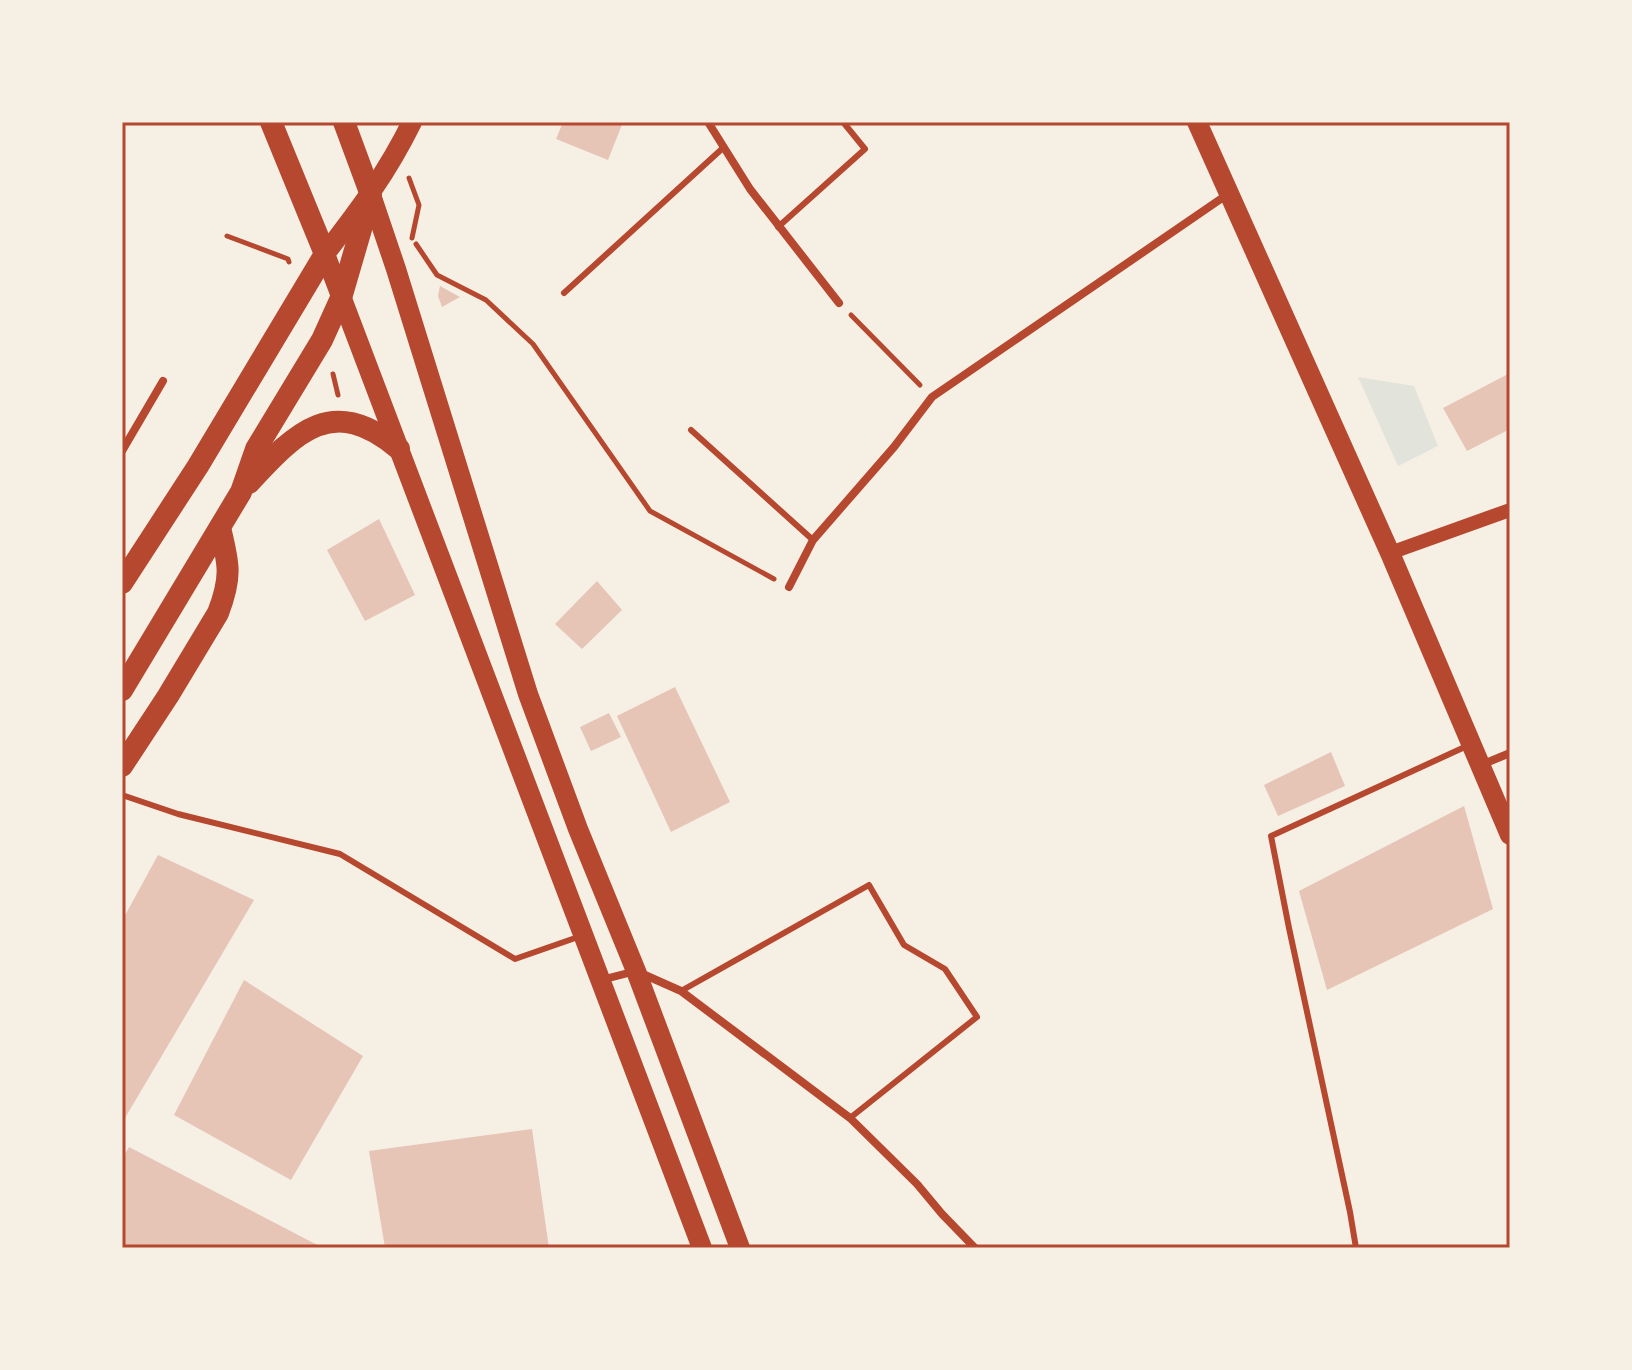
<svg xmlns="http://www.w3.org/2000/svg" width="1632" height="1370" viewBox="0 0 1632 1370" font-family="Barlow,sans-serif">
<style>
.green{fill:#e2e4dc}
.building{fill:#e6c5b7}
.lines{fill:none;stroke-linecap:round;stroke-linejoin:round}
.path{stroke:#b5482f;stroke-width:5}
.service{stroke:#b5482f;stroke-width:6}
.minor{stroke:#b5482f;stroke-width:8}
.tertiary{stroke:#b5482f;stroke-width:14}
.primary{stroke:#b5482f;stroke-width:20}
.trunk{stroke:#b5482f;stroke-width:22}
.neatline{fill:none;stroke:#b5482f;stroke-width:3}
</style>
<rect width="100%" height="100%" fill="#f6efe4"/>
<path class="green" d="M 1358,377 L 1414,386 L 1438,446 L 1398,466 Z"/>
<g class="building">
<path d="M 563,122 L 623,122 L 608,160 L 556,139 Z"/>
<path d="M 440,286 L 460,297 L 442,307 L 438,296 Z"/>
<path d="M 1510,373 L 1510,429 L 1467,451 L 1443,408 Z"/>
<path d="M 379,519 L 415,595 L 365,621 L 327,550 Z"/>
<path d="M 597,581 L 622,610 L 582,649 L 555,624 Z"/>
<path d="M 675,687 L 730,802 L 671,832 L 617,716 Z"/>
<path d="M 609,713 L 621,737 L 591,751 L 580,727 Z"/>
<path d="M 1331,752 L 1345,786 L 1278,816 L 1264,785 Z"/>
<path d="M 1464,806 L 1493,909 L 1327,990 L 1299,891 Z"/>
<path d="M 158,855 L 254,900 L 122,1123 L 122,921 Z"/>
<path d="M 244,980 L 363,1056 L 291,1180 L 174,1115 Z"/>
<path d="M 532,1129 L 549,1248 L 385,1248 L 369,1151 Z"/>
<path d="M 129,1147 L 323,1248 L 122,1248 L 122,1159 Z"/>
</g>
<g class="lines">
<g class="path">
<path d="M 409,178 L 419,205 L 412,238"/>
<path d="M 227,236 L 288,259 L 289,262"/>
<path d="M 416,244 L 437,275 L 486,300 L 533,344 L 650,511 L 774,579"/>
<path d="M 851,315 L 920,385"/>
<path d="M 333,374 L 338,395"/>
</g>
<g class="service">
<path d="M 778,227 L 865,149 L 843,122"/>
<path d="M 564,293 L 724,147"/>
<path d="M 691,430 L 813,540"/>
<path d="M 122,795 L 178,814 L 340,854 L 515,959 L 581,936"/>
<path d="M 681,991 L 869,885 L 904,945 L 945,969 L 977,1017 L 850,1118"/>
<path d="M 1356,1248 L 1350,1212 L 1289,928 L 1271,836 L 1467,746"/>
</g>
<g class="minor">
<path d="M 708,122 L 750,189 L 839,303"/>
<path d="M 122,451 L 163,381"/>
<path d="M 789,587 L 813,540 L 894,447 L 932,397 L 1228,194"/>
<path d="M 1481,765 L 1510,753"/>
<path d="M 601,980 L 636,971 L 681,991 L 850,1118 L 917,1184 L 942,1214 L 975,1248"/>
</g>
<path class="tertiary" d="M 1390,553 L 1510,510"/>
<g class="primary">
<path d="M 412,122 C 387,173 359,210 325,254 L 702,1248"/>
<path d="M 1197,122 L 1390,553 L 1510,835"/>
<path d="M 371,195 L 396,269 L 528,694 L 578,829 L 636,971 L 740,1248"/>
</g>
<g class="trunk">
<path d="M 249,483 C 296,432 333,393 399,449"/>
<path d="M 122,583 L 198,466 L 325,254 L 271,122"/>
<path d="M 122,690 L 241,492 L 256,449 L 322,340 L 341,298 L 371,195 L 344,122"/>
<path d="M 122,766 L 168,696 L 218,613 C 232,577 229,564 220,528"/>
</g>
</g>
<rect width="1632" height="1370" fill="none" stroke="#f6efe4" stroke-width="248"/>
<rect x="124" y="124" width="1384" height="1122" class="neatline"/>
</svg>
